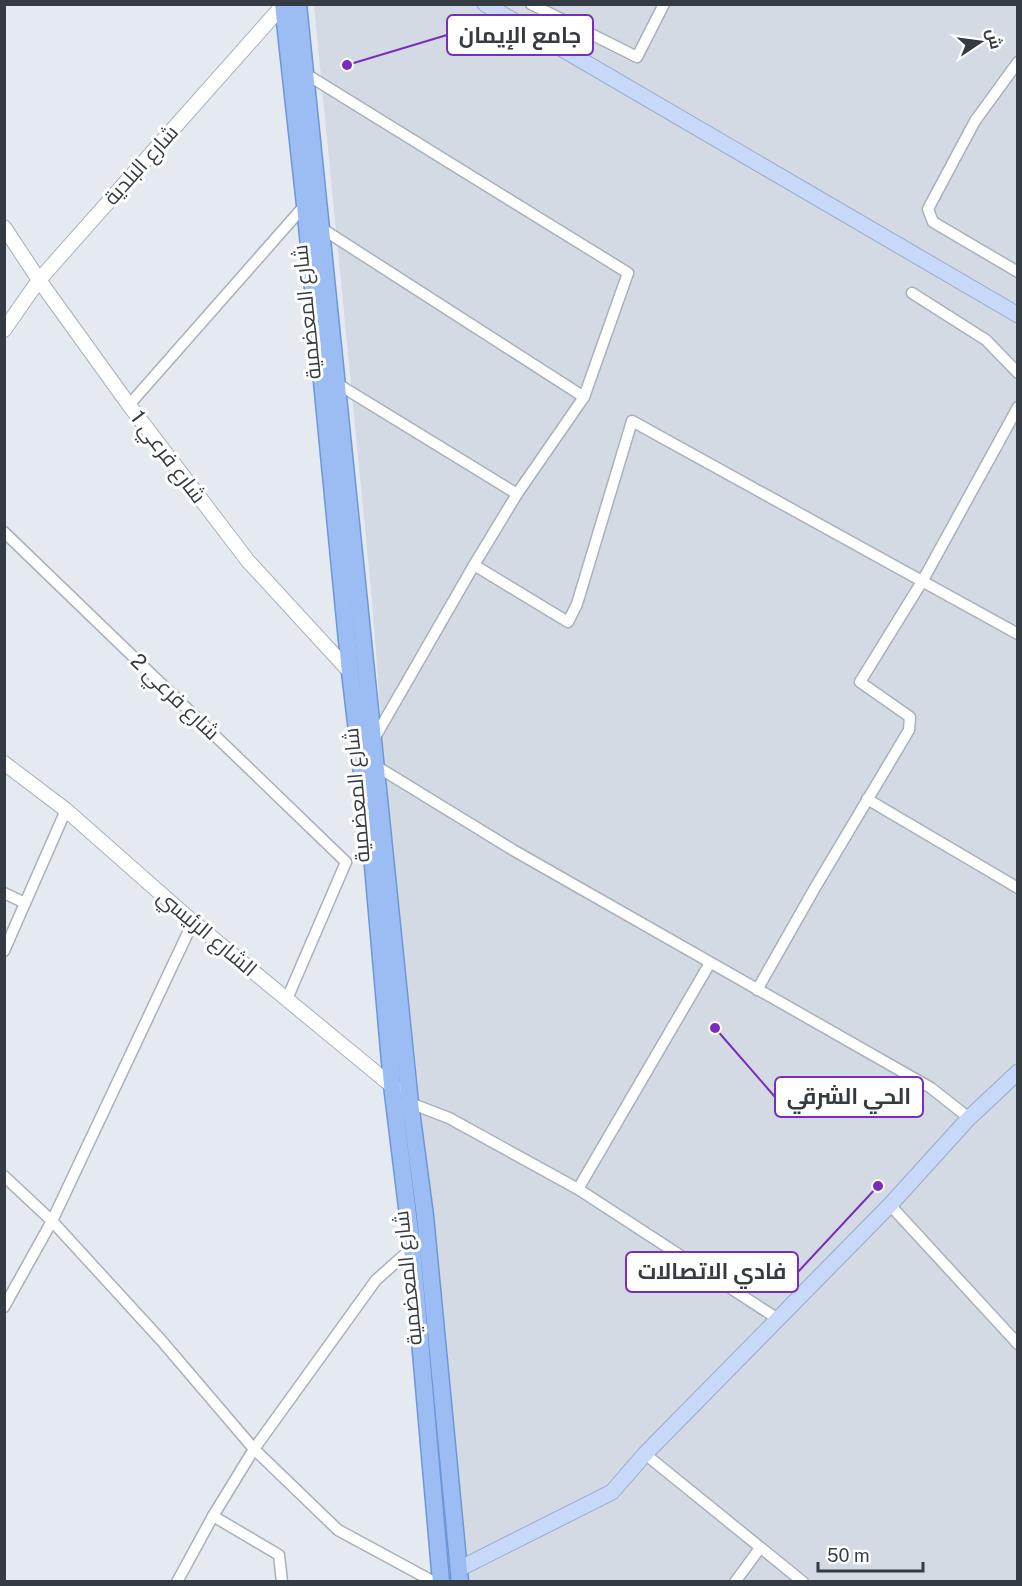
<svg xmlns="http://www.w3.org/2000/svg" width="1022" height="1586" viewBox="0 0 1022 1586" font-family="'Public Sans',Cairo,sans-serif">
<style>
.residential{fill:#d3dae4}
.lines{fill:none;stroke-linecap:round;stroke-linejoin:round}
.minor-casing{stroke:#a8b1bb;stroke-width:13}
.tertiary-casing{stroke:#a8b1bb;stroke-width:16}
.secondary-casing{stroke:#98abcc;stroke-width:17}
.primary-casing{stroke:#6d97d6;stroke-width:19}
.minor{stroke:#fff;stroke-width:10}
.tertiary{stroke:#fff;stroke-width:14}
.secondary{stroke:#c7d8f8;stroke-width:15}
.primary{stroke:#9bbdf3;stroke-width:16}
.labels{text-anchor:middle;stroke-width:6;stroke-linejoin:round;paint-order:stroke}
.street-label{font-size:21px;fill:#353b42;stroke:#fff}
.leader{fill:none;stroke:#7b2cbf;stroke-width:2}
.callout-dot{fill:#7b2cbf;stroke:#fff;stroke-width:2}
.callout{fill:#fff;stroke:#7b2cbf;stroke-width:2}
.callout-label{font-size:22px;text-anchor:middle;font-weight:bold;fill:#353b42}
</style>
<rect width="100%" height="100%" fill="#e5e9f0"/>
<path class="residential" d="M 314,5 L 1017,5 L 1017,1581 L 466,1581 L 440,1294 L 384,761 L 372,600 Z"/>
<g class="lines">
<defs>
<g id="minor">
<path d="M 531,4 L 637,57 L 664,4"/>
<path d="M 1018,62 L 975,121 L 928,209 L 933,222 L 1018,272"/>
<path d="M 306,74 L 628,273 L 584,397 L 517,494 L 474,565 L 374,739"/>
<path d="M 321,228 L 584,397"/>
<path d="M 912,293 L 986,340 L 1018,373"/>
<path d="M 336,383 L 517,494"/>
<path d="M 129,405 L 305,205"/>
<path d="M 4,532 L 346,862 L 287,999"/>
<path d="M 474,565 L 568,622 L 577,604 L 632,421 L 1018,634"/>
<path d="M 376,766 L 513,850 L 931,1088 L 969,1118"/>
<path d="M 867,799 L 1018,888"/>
<path d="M 4,893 L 25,903"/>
<path d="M 4,951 L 66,810"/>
<path d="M 757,990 L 816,886 L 909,730 L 910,717 L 860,682 L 923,580 L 1018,407"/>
<path d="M 410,1103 L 449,1118 L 578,1189 L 778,1319"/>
<path d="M 4,1176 L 52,1221 L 161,1340 L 254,1449 L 338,1530 L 434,1582"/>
<path d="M 578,1189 L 710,963"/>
<path d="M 890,1205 L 1018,1344"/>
<path d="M 4,1307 L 52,1221 L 193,922"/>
<path d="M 645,1454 L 803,1582"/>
<path d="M 213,1516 L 279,1555 L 282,1582"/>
<path d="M 177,1582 L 213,1516 L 254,1449 L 376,1280 L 412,1248"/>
<path d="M 735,1582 L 760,1548"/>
</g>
<g id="tertiary">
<path d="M 4,227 L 39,280 L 129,405 L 248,561 L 350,672"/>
<path d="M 4,330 L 39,280 L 283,5"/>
<path d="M 4,763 L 66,810 L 193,922 L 397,1090"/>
</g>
<g id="secondary">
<path d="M 485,4 L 1018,315"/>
<path d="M 459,1569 L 612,1492 L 645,1454 L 890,1205 L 969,1118 L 1018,1072"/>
</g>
<g id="primary">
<path d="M 283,4 L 305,205 L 350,672 L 373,866 L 392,1085 L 412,1248 L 441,1582"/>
<path d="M 298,4 L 410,1103 L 425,1216 L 460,1582"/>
</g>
</defs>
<use href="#minor" class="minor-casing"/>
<use href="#tertiary" class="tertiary-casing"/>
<use href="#secondary" class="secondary-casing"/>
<use href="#primary" class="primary-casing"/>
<use href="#minor" class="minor"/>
<use href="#tertiary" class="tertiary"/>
<use href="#secondary" class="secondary"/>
<use href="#primary" class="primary"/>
</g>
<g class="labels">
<g class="street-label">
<text transform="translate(141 165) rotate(-48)" y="7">شارع البلدية</text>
<text transform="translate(307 312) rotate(-96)" y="7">شارع المعضمية</text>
<text transform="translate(168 457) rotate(53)" y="7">شارع فرعي 1</text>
<text transform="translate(175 697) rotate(44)" y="7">شارع فرعي 2</text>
<text transform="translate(357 795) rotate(-95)" y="7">شارع المعضمية</text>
<text transform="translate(207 933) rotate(40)" y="7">الشارع الرئيسي</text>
<text transform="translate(408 1278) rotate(-96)" y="7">شارع المعضمية</text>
</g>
</g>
<path class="leader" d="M347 65L447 35M715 1028L775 1097M878 1186L798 1272"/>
<g class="callout-dot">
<circle cx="347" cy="65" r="6"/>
<circle cx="715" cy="1028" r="6"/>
<circle cx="878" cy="1186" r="6"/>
</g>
<g class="callout">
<rect x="447" y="15" width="146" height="40" rx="6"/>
<rect x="775" y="1077" width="148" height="40" rx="6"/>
<rect x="626" y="1252" width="172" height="40" rx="6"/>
</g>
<g class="callout-label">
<text x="520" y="43">جامع الإيمان</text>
<text x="849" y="1104">الحي الشرقي</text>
<text x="712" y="1279">فادي الاتصالات</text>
</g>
<rect width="1022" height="1586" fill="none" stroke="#353b42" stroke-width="12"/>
<g transform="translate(980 42) rotate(77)" stroke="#ffffff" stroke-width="4.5" paint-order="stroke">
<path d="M0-4.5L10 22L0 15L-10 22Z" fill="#353b42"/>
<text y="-9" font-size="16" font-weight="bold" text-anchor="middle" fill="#353b42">ش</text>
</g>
<path d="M818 1562v9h105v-9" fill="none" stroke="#353b42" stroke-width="3"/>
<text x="827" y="1562" font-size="18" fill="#353b42" stroke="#ffffff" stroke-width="4.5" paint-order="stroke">50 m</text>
</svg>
